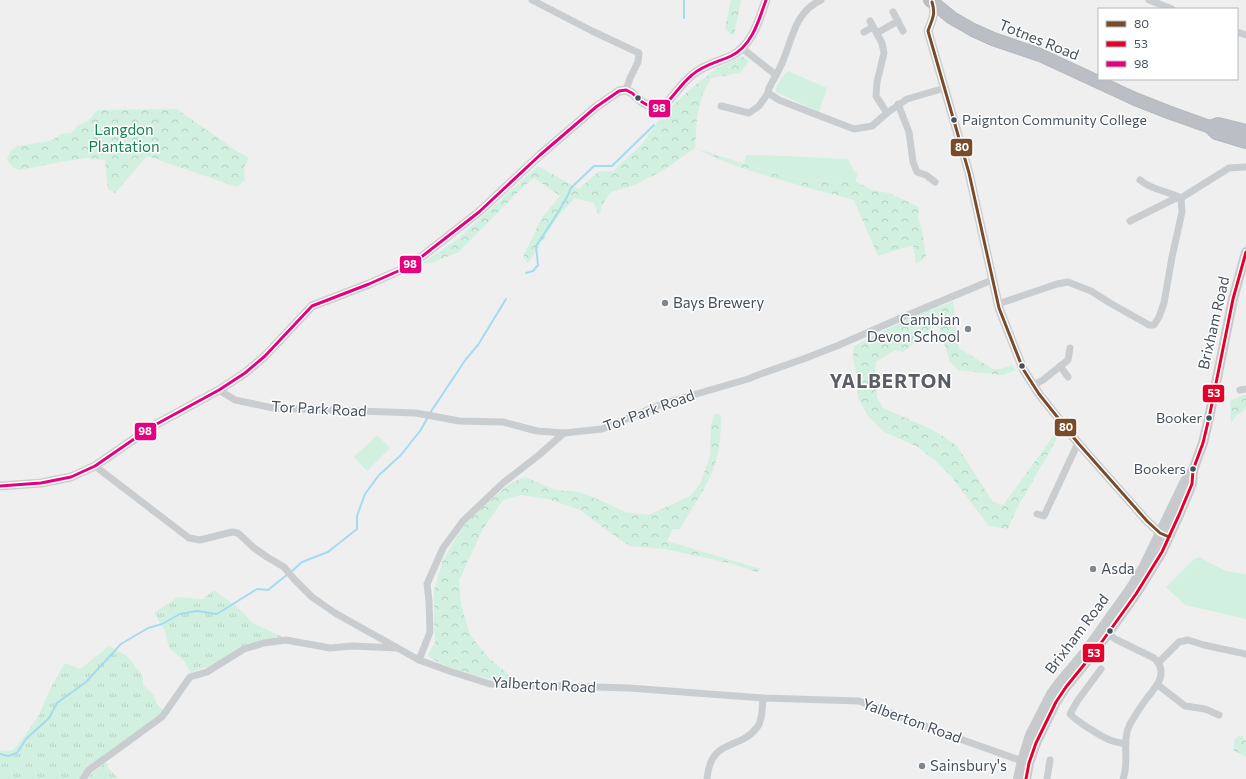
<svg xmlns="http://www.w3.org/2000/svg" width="1246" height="779" viewBox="0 0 1246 779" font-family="Commissioner,sans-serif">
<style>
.grass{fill:url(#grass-tufts)}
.forest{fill:url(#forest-crowns)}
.park{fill:#d2f0e0}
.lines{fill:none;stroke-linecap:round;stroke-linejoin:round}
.stream{stroke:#a6daee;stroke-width:2}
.highway-casing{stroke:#b3b8bf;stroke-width:14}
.street{stroke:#cacdd0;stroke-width:7}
.secondary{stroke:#cccfd1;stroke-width:9}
.primary{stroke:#c6cacd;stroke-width:10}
.highway{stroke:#bbbfc5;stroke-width:12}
.bus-1-casing{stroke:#fff;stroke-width:6}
.bus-2-casing{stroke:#fff;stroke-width:6}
.bus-3-casing{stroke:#fff;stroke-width:6}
.bus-1{stroke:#7a4b2a;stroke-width:3}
.bus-2{stroke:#e4002b;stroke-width:3}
.bus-3{stroke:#e5007d;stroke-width:3}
.bus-dot{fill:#45505c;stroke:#fff;stroke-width:1.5}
.poi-dot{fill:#80888f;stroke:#fff;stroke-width:1.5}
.labels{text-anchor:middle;stroke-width:3;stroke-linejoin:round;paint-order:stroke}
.bus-label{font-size:14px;fill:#45505c;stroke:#fff;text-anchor:end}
.street-label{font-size:15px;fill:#45505c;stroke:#fff}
.park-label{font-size:15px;fill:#147f51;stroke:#fff}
.poi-label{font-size:15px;fill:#45505c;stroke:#fff;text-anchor:start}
.district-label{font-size:19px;font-weight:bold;letter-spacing:1px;fill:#5a5d63;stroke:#fff}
.line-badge{stroke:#fff;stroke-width:1.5}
.badge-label{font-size:11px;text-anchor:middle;font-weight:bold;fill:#fff}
</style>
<defs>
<pattern id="grass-tufts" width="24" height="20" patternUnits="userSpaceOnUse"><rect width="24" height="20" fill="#d2f0e0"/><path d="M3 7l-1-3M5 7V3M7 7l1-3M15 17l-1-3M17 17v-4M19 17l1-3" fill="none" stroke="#b6d0c3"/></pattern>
<pattern id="forest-crowns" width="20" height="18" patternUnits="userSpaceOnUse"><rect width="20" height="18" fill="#d2f0e0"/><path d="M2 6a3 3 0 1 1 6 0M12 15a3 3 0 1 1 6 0" fill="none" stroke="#b6d0c3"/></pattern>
</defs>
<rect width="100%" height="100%" fill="#efefef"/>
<g class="grass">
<path d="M 214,590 L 243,612 L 251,622 L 285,638 L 264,640 L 214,664 L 191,673 L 184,661 L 169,648 L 165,631 L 154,613 L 178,597 L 203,599 Z"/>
<path d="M 109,646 L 127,656 L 143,676 L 143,685 L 153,694 L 157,704 L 163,710 L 158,717 L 88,767 L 79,779 L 0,779 L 0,750 L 4,751 L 13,750 L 24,737 L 39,715 L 50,689 L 65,663 L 80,669 Z"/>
<path d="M 107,762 L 108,768 L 119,779 L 88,779 L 92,773 Z"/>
</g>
<g class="forest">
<path d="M 731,0 L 741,0 L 734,35 L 730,34 L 725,28 Z"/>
<path d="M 742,56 L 749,61 L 740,73 L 711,78 L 702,96 L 697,116 L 695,148 L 773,173 L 806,181 L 830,180 L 855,181 L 872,190 L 889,193 L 919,207 L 918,218 L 922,230 L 926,257 L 916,264 L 913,245 L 878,256 L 854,200 C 800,185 745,173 695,148 L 662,171 L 635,185 L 611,192 L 602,205 L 599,216 L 594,203 L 575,198 L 559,215 L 528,263 L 523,257 L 542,217 L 560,196 L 534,178 L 523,187 L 459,252 L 431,263 L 421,264 L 455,241 L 538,166 L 579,189 L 598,172 L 613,171 L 642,144 L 665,112 L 693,87 L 717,68 Z"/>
<path d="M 177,109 L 235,150 L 249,158 L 244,167 L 245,180 L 237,187 L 147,156 L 115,193 L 108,189 L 105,160 L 86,158 L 66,161 L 19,170 L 12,167 L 7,159 L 10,152 L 17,146 L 51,141 L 61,134 L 71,133 L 78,125 L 87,122 L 96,112 L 98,110 Z"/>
<path d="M 953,302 L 959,348 L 993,369 L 1001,369 L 1012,365 L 1016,370 L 1002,375 L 958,370 L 950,362 L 938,324 L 903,352 L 895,350 L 876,362 L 875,373 L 877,398 L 883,408 L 929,428 L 943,436 L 957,446 L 993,502 L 1003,505 L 1057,431 L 1060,433 L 1016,510 L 1008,529 L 989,526 L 950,475 L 936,461 L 918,447 L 884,432 L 868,416 L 858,398 L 857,376 L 853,358 L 854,346 C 886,330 919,312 953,302 Z"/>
<path d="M 1243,395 L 1246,395 L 1246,408 L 1237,415 L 1231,423 L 1230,401 Z"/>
<path d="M 714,414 L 721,415 C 721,431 720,452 714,467 C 706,489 691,509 680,529 L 673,529 L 667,541 L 761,569 L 757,572 L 729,563 L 665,549 L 630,546 L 612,534 L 580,510 L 548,499 L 521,495 L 503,500 L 483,529 L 459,580 L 461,605 L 470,634 L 477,644 L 490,659 L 516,680 C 510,680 503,680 497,680 C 481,678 438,666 428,655 L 435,642 L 434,620 L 434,590 L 443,560 L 463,527 L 482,507 L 511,483 L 525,477 L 555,490 L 579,492 L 590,496 L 626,512 L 649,515 L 690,496 L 700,484 L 710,456 L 711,426 Z"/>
<path d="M 1238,736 L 1243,736 L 1244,740 L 1246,739 L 1246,757 L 1233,750 L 1235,739 Z"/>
</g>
<g class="park">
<path d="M 788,71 L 827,88 L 819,112 L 776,92 C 775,85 783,76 788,71 Z"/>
<path d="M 746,155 L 786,156 L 848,159 L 854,171 L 858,174 L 855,181 L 830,180 L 806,181 L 773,173 L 744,163 Z"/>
<path d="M 377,435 L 390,448 L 367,471 L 354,457 Z"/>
<path d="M 1199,557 L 1226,571 L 1246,574 L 1246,619 L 1185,605 L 1166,587 L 1194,559 Z"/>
</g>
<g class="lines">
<g class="stream">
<path d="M 684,18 L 684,0"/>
<path d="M 526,273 L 533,271 L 538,265 L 536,246 L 559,211 L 568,195 L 571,188 L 594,166 L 612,166 L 654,125"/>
<path d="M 430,413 L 466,359 L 478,345 L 506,299"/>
<path d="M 291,572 L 302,562 L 328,552 L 357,529 L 357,516 L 365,494 L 379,475 L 400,456 L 420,431 L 428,417"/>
<path d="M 0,754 L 8,756 L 17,753 L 26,739 L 49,718 L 57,703 L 86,682 L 121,644 L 148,628 L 162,624 L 180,614 L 197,611 L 217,614 L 257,589 L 268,590 L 288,574"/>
</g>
<defs>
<g id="highway">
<path d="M 930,0 L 952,18 L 973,30 L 993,39 L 1040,55 L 1135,99 L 1168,112 L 1210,127 L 1216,133 L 1246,142"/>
<path d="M 1210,127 L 1218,124 L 1246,131"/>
</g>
</defs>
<use href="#highway" class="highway-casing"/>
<g class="street">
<path d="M 532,0 L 592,31 L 639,53 L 638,62 L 630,78 L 626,90"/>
<path d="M 1149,0 L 1172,9"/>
<path d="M 893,12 L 903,31"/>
<path d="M 870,21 L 882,43 L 884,53 L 877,82 L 876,96 L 887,113"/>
<path d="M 864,32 L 873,27"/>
<path d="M 1237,32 L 1246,35"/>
<path d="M 877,33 L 898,21"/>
<path d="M 743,49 L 776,75 L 769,88 L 768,93 L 779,100 L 802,109 L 854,129 L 872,126 L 887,113 L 907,99 L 945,88"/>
<path d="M 776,75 C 792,50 790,14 821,0"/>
<path d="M 898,104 L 909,132 L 913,162 L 917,172 L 926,175 L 935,182"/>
<path d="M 721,106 L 749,113 L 759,106 L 768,93"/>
<path d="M 1140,180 C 1151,190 1168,191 1181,198"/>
<path d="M 1130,221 L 1174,199 L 1181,198"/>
<path d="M 998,304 L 1057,284 L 1068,282 L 1091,291 L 1110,303 L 1142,321 L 1149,325 L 1154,325 L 1159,317 L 1164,303 L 1172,257 L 1182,212 L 1181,198 L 1229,168 L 1246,167"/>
<path d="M 1060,366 L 1068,377"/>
<path d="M 1034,385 L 1043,380 L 1068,360 L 1070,348"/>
<path d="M 219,390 L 235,400 L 273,408 L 416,413 L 459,421 L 503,422 L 537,431 L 564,433 L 602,429 L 662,404 L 748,379 L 758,375 L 806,358 L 839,345 L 903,317 L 992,280"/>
<path d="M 1240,390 L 1246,389"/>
<path d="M 95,466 L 189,538 L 200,540 L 232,532 L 238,533 L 254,548 L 267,557 L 284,567 L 294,579 L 312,597 L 335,613 L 419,660 L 452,672 L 490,684 L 629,688 L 763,698 L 859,701 L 957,738 L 1025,762"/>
<path d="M 1037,514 L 1044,516 L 1078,443"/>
<path d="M 1105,631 L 1115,639 L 1154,658 C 1169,672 1157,686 1147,698 C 1141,706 1135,715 1130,724 C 1121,741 1130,761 1123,779"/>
<path d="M 419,660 L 430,632 L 429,601 L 427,584 L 443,548 L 463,521 L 503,483 L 539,455 L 564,433"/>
<path d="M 1159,662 L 1179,642 L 1188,640 L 1204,645 L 1246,654"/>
<path d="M 1101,669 L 1078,700 L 1070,714 C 1076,721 1102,737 1110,740 C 1115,742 1120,743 1126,744"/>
<path d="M 1158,685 L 1185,706 L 1205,709 L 1219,715"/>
<path d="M 83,779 L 89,770 L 162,717 L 190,677 L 207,672 L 244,649 L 264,643 L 286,640 L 330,648 L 352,646 L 397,648"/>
<path d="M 707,779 C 711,736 740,752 758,726 C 763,719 762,707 763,698"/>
<path d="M 1047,779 L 1050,760"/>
</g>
<g class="secondary">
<path d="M 932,2 C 936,15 932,19 928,31 L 969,173 L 999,308 L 1023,369 L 1039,394 L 1078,443 L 1147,521 L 1160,533 L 1166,536"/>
<path d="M 0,486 L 41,483 L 71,477 L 95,466 L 153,426 L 219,390 L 245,373 L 265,356 L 312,306 L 369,284 L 405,268 L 420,258 L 479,212 L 540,155 L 596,107 L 619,91 L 626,90 L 632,93 L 642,102 L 651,107 L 657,109 L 663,107 C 673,97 681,84 692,75 C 703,65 718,62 731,56 C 752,46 759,20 766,0"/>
</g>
<g class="primary">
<path d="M 1018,779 L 1022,761 L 1030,735 L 1051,694 L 1059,683 L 1085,652 L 1130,589 L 1144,566 L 1185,481 L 1193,470"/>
<path d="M 1026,779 L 1029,763 L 1036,743 L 1056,702 L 1066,687 L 1096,650 L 1136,594 L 1162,552 L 1179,515 L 1192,484 L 1193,470 L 1203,443 L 1209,418 L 1233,299 L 1246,252"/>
</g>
<use href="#highway" class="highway"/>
<defs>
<path id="bus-1" d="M 932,2 C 936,15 932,19 928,31 L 969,173 L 999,308 L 1023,369 L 1039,394 L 1078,443 L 1147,521 L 1160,533 L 1169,537"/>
<path id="bus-2" d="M 1026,779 L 1029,763 L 1036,743 L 1056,702 L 1066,687 L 1096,650 L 1136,594 L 1162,552 L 1179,515 L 1192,484 L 1193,470 L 1203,443 L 1209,418 L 1233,299 L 1246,252"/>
<path id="bus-3" d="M 0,486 L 41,483 L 71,477 L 95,466 L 153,426 L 219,390 L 245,373 L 265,356 L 312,306 L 369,284 L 405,268 L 420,258 L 479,212 L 540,155 L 596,107 L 619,91 L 626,90 L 632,93 L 642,102 L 651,107 L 657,109 L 663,107 C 673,97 681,84 692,75 C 703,65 718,62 731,56 C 752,46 759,20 766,0"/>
</defs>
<use href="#bus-1" class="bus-1-casing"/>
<use href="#bus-2" class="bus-2-casing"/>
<use href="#bus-3" class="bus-3-casing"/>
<use href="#bus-1" class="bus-1"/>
<use href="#bus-2" class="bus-2"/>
<use href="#bus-3" class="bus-3"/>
</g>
<g class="bus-dot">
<circle cx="638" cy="98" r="3.5"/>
<circle cx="954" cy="120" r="3.5"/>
<circle cx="1022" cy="366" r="3.5"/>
<circle cx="1209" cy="418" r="3.5"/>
<circle cx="1193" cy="469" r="3.5"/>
<circle cx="1110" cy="631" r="3.5"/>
</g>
<g class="poi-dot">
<circle cx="665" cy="303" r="4"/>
<circle cx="968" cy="329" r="4"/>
<circle cx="1093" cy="569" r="4"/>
<circle cx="922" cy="766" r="4"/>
</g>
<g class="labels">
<g class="bus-label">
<text x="962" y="125" text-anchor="start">Paignton Community College</text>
<text x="1202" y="423">Booker</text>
<text x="1186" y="474">Bookers</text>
</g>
<g class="street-label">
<text transform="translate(1039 40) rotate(22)" y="5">Totnes Road</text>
<text transform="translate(1214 323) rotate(-77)" y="5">Brixham Road</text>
<text transform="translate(319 409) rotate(3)" y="5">Tor Park Road</text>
<text transform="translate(649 411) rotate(-20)" y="5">Tor Park Road</text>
<text transform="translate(1077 634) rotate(-53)" y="5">Brixham Road</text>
<text transform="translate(544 685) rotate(3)" y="5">Yalberton Road</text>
<text transform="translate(912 721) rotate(20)" y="5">Yalberton Road</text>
</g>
<g class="park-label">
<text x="124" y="135">Langdon<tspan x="124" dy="17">Plantation</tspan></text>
</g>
<g class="poi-label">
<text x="673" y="308">Bays Brewery</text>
<text x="960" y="325" text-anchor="end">Cambian<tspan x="960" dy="17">Devon School</tspan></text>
<text x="1101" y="574">Asda</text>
<text x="930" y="771">Sainsbury's</text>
</g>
<g class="district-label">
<text x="891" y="388">YALBERTON</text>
</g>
</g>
<g class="line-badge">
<rect x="648" y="99" width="23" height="19" rx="4" fill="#e5007d"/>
<rect x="950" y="138" width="23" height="19" rx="4" fill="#7a4b2a"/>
<rect x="399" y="255" width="23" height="19" rx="4" fill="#e5007d"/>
<rect x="1202" y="384" width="23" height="19" rx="4" fill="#e4002b"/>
<rect x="1054" y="418" width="23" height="19" rx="4" fill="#7a4b2a"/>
<rect x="134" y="422" width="23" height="19" rx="4" fill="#e5007d"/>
<rect x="1082" y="643" width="23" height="20" rx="4" fill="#e4002b"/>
</g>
<g class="badge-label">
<text x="659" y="112">98</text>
<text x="962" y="151">80</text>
<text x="410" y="268">98</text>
<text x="1214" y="397">53</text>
<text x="1066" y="431">80</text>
<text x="145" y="435">98</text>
<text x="1094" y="657">53</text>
</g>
<rect x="1098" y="8" width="140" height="72" fill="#ffffff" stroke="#b5b9be"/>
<rect x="1106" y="21" width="20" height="6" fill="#7a4b2a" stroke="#b5b9be"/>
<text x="1134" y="28" font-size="12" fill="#45505c">80</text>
<rect x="1106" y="41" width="20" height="6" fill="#e4002b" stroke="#b5b9be"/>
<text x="1134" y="48" font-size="12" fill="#45505c">53</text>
<rect x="1106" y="61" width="20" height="6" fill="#e5007d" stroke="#b5b9be"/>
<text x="1134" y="68" font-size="12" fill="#45505c">98</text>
</svg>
